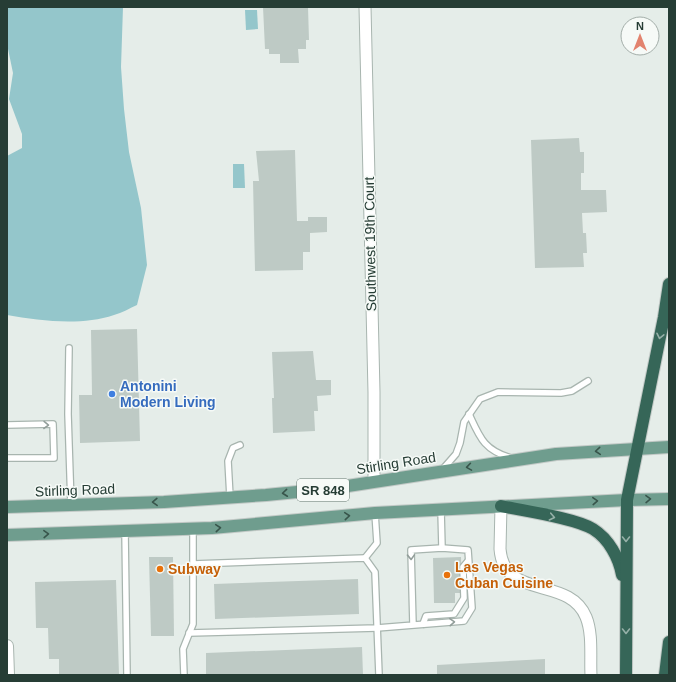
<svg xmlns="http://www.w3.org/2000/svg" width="676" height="682" viewBox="0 0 676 682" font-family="Arial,sans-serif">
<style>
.water{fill:#94c6cb}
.building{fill:#becac5}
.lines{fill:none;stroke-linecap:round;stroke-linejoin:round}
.service-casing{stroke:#a8b5af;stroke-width:8}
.minor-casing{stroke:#a8b5af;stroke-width:13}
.tertiary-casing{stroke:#a8b5af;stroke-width:14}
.primary-casing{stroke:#c2c9c6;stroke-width:14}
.motorway-casing{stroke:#c2c9c6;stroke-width:14}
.service{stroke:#fff;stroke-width:5.5}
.minor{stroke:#fff;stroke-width:11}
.tertiary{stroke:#fff;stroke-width:12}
.primary{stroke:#6f9d8e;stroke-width:12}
.motorway{stroke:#366658;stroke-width:12}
.oneway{stroke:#96b0a8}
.oneway2{stroke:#929e9a}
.oneway3{stroke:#38554b}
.shop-dot{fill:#3f7fe0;stroke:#f6faf7;stroke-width:1.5}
.food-dot{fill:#e8710a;stroke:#f6faf7;stroke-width:1.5}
.labels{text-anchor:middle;stroke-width:3;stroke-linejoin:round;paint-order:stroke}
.shield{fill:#f6faf7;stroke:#64766f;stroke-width:1}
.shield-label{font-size:13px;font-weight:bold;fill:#263d35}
.street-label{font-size:14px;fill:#263d35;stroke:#f6faf7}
.shop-label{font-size:14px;font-weight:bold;fill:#366cbe;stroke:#f6faf7;text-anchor:start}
.food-label{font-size:14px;font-weight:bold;fill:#c56008;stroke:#f6faf7;text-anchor:start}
</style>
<rect width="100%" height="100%" fill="#e5ede9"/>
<g class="water">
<path d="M 7,7 L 123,7 L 121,67 L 124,109 L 129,152 L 141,208 L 147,265 L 137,305 C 130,308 122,313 114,315 C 81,326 41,321 7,315 L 7,156 L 22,148 L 22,134 L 9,99 L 13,73 L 7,44 Z"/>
<path d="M 245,10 L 257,10 L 258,29 L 246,30 Z"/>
<path d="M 233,164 L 244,164 L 245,188 L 233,188 Z"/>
</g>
<g class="building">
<path d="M 263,7 L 308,7 L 309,40 L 306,40 L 306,49 L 298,49 L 299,63 L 280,63 L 280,54 L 269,54 L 269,49 L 265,49 Z"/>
<path d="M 579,138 L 580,152 L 584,152 L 584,173 L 581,173 L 581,190 L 606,190 L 607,212 L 582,213 L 583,233 L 586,233 L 587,253 L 583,253 L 584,267 L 535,268 L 531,140 Z"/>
<path d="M 295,150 L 297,221 L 308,221 L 308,217 L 327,217 L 327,232 L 310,233 L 310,252 L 303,252 L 303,270 L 255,271 L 253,181 L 259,181 L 256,151 Z"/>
<path d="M 137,329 L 140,441 L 80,443 L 79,395 L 92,395 L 91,330 Z"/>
<path d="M 313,351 L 316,380 L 331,380 L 331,395 L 317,396 L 318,411 L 314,411 L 315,431 L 273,433 L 272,398 L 274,398 L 272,352 Z"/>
<path d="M 149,557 L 173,557 L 174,636 L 151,636 Z"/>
<path d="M 461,557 L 462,593 L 455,593 L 455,603 L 434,603 L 433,558 Z"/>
<path d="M 358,579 L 359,614 L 215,619 L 214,584 Z"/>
<path d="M 116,580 L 119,675 L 59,675 L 59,659 L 49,659 L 48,628 L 36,628 L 35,582 Z"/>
<path d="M 362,647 L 363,675 L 206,675 L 206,653 Z"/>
<path d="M 545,659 L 545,675 L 437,675 L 437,665 Z"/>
</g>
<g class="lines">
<defs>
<g id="service">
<path d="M 69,348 L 68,414 L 71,505"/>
<path d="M 469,414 C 480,438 484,450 511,458"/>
<path d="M 7,425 L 53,424 L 54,458 L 7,458"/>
<path d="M 442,470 L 456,454 L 460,443 L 464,422 L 480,399 L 498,392 L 561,393 L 572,391 L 588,381"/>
<path d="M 230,497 L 228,461 L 233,448 L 240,445"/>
<path d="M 441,510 L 442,548"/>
<path d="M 125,531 L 127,675"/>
<path d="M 365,558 L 377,543 L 375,513"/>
<path d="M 193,564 L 365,558 L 375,572 L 379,675"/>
<path d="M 423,624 L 426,616 L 454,614 L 464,598 L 463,567 L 468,561"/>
<path d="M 189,633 L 377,628 L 464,621 L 472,608 L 468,550 L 442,548 L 411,550 L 413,625"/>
<path d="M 184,675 L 183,649 L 193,624 L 193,529"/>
</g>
<g id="minor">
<path d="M 365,7 L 374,392 L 374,482"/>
<path d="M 501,506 L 500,549 C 504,601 569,575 586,617 C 593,634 590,657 591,675"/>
</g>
<path id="tertiary" d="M 7,646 L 8,675"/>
<g id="primary">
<path d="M 7,507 L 164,502 L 266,495 L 328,489 L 556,454 L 669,447"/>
<path d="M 7,535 L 212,528 L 375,513 L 627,500 L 669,499"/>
</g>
<g id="motorway">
<path d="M 501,506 C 524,511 575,518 593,529 C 609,539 619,558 622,575"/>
<path d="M 626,675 L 627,500 L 664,317 L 669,284"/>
<path d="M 665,675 L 669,642"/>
</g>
</defs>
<use href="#service" class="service-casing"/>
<use href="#minor" class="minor-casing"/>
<use href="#tertiary" class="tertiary-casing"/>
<use href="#primary" class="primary-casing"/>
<use href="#motorway" class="motorway-casing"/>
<use href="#service" class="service"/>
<use href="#minor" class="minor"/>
<use href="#tertiary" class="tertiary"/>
<use href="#primary" class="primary"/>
<use href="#motorway" class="motorway"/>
</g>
<defs><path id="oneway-chevron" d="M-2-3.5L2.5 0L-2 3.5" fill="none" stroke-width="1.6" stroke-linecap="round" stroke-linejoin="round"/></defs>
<g class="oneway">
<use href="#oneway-chevron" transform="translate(660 336) rotate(102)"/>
<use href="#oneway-chevron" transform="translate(552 517) rotate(12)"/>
<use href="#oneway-chevron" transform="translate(626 539) rotate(90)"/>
<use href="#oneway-chevron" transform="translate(626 631) rotate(90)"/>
</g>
<g class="oneway2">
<use href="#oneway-chevron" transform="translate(46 425) rotate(1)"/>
<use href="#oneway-chevron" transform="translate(411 557) rotate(88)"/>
<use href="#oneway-chevron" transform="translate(452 622) rotate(-4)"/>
</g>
<g class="oneway3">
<use href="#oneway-chevron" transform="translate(598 451) rotate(175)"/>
<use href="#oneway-chevron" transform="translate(469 467) rotate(171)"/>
<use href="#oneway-chevron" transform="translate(285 493) rotate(174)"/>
<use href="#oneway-chevron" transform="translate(648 499) rotate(-1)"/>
<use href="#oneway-chevron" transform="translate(595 501) rotate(-3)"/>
<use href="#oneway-chevron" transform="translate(155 502) rotate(178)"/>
<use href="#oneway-chevron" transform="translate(347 516) rotate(-5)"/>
<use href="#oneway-chevron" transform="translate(218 528) rotate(-5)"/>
<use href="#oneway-chevron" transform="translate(46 534) rotate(-2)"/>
</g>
<circle class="shop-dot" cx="112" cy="394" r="4"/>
<g class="food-dot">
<circle cx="160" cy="569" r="4"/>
<circle cx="447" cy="575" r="4"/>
</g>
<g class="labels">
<rect class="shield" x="297" y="479" width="52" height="22" rx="3"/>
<g class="shield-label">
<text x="323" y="495">SR 848</text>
</g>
<g class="street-label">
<text transform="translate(370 244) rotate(-91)" y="5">Southwest 19th Court</text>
<text transform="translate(396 463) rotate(-9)" y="5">Stirling Road</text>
<text transform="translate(75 490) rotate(-2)" y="5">Stirling Road</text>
</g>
<g class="shop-label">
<text x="120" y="391">Antonini<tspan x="120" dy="16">Modern Living</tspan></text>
</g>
<g class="food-label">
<text x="455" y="572">Las Vegas<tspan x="455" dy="16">Cuban Cuisine</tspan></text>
<text x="168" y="574">Subway</text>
</g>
</g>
<rect width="676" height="682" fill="none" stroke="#263d35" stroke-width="16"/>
<g transform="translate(640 36)"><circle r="19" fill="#f6faf7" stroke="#a3aea9"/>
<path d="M0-3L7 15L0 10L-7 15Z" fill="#e2836e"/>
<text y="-6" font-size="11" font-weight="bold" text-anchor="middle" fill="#263d35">N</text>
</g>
</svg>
